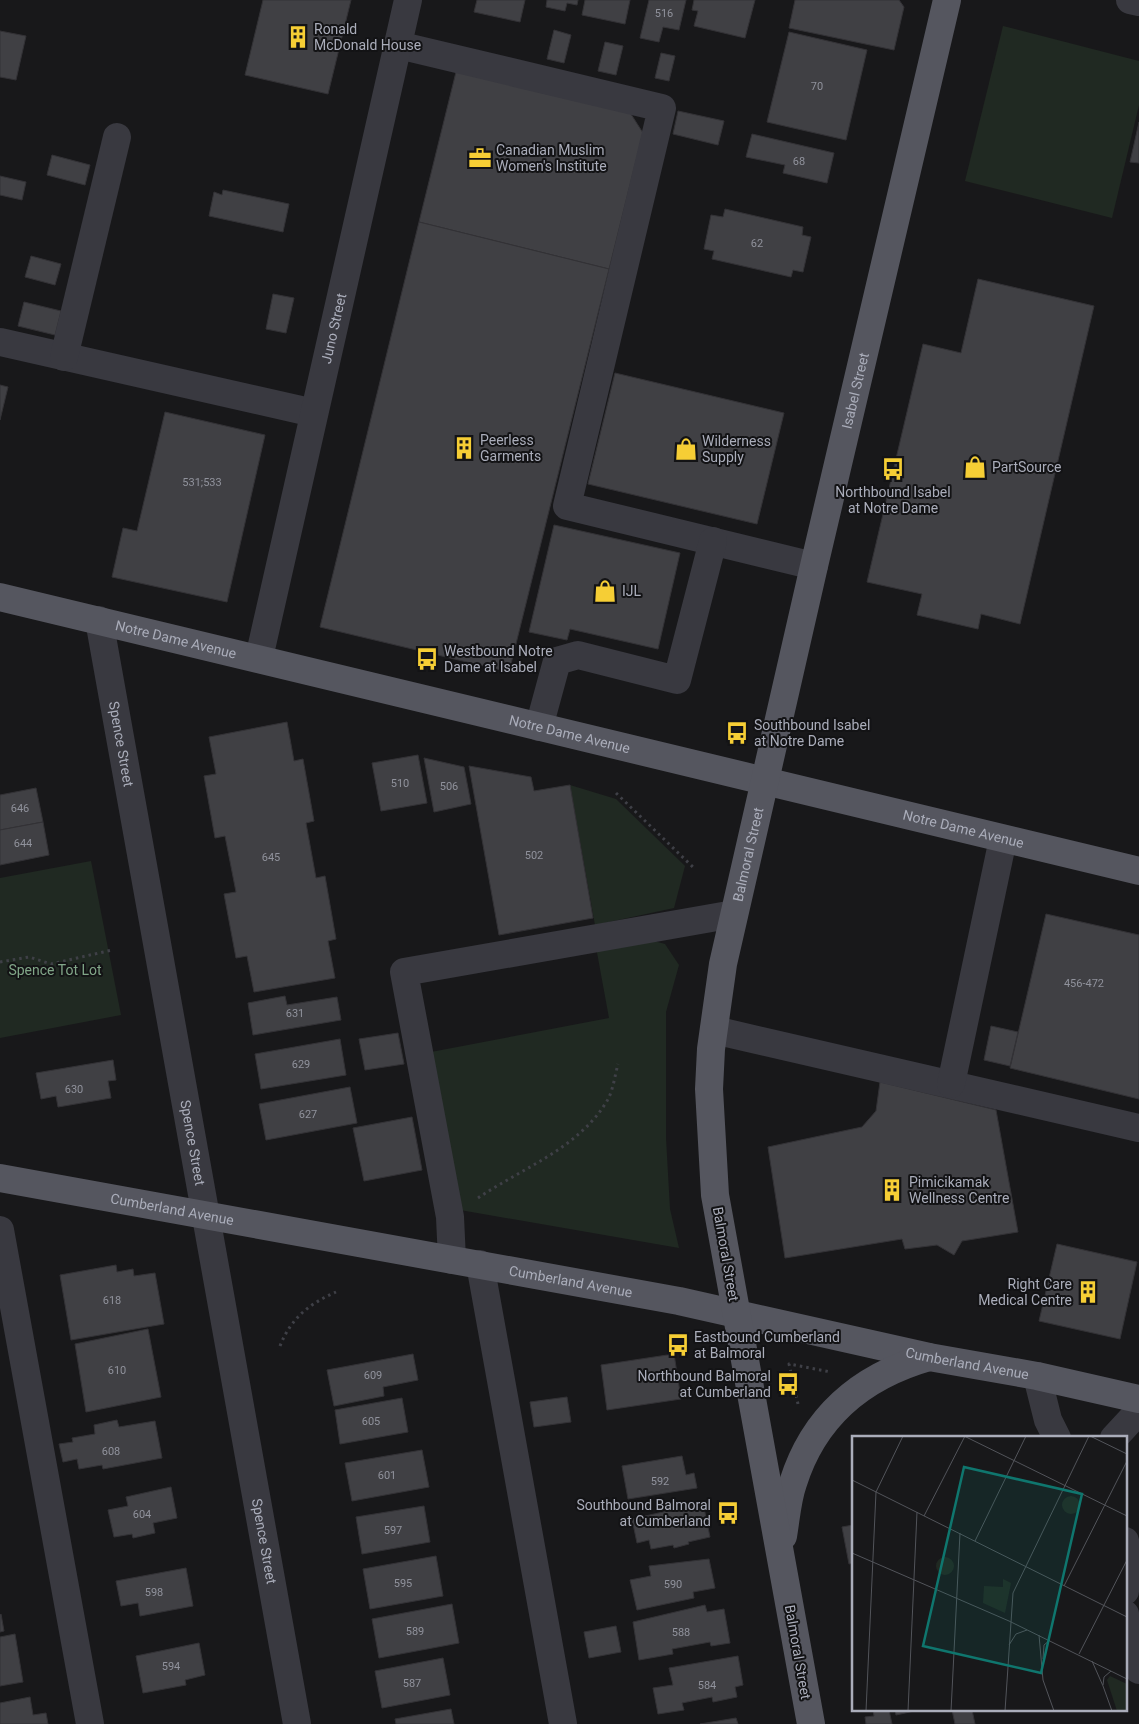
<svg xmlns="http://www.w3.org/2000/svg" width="1139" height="1724" viewBox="0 0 1139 1724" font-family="Roboto,sans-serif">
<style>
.green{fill:#202922}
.building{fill:#404044;stroke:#333236}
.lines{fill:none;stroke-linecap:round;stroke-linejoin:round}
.path{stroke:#3f4047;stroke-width:3;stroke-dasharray:2.5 4;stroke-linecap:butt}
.minor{stroke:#393940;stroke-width:28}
.major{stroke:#55565f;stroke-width:28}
.labels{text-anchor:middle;stroke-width:4;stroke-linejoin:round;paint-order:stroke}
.number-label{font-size:11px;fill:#90929c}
.poi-label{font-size:14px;fill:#aaadba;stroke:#131315;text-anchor:start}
.street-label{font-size:14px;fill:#aaadba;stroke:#131315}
.park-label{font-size:14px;fill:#81a688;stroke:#131315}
.inset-road{fill:none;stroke:#52545a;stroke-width:1}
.view{fill:#0f766e;fill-opacity:0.15;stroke:#0f766e;stroke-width:2.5}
.inset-edge{fill:none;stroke:#aaadba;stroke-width:2.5}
</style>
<rect width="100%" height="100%" fill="#18181a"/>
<g class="green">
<path d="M 1003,26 L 1139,61 L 1139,105 L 1112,218 L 965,181 Z"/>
<path d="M 570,785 L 616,799 L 685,866 L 674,908 L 595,925 Z"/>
<path d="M 91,861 L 121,1015 L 0,1038 L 0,878 Z"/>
<path d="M 646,939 L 665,944 L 679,965 L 666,1012 L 666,1138 L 670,1209 L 679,1248 L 460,1210 L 431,1052 L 609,1018 L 596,947 Z"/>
</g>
<g class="building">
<path d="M 263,0 L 351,0 L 328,94 L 245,75 Z"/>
<path d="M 477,0 L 525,0 L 520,22 L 474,12 Z"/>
<path d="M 547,0 L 578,0 L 577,5 L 567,3 L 565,11 L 546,7 Z"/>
<path d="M 585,0 L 630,0 L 625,24 L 582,15 Z"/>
<path d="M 649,0 L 686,0 L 679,30 L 663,27 L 659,42 L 640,38 Z"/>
<path d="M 694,0 L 755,0 L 745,38 L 694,26 L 698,11 L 692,10 Z"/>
<path d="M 795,0 L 899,0 L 904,7 L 894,50 L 789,28 Z"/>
<path d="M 554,30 L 571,35 L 564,63 L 547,59 Z"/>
<path d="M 0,31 L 26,36 L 16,80 L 0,77 Z"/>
<path d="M 789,32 L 867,50 L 846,140 L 767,122 Z"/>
<path d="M 605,42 L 623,46 L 616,75 L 598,71 Z"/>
<path d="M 661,53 L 675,56 L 669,81 L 655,78 Z"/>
<path d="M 457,68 L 629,111 L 643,133 L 609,269 L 419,222 Z"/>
<path d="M 678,111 L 724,121 L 718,145 L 673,134 Z"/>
<path d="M 1139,122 L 1139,163 L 1130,162 Z"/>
<path d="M 752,134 L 834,153 L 827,183 L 783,173 L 785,165 L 746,157 Z"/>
<path d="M 52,155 L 90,165 L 85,185 L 47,175 Z"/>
<path d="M 0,176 L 26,182 L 22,200 L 0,195 Z"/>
<path d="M 223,190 L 289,204 L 283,232 L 209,216 L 214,192 L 222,195 Z"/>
<path d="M 725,209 L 803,227 L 802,235 L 811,237 L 803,272 L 793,270 L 791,277 L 712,259 L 714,251 L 704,249 L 711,215 L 723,217 Z"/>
<path d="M 419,222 L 609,269 L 509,672 L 320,627 Z"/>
<path d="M 31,256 L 61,264 L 55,285 L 25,277 Z"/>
<path d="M 978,279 L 1094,306 L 1020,624 L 981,614 L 978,629 L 917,615 L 922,594 L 867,582 L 923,344 L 961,353 Z"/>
<path d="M 273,294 L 294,298 L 286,333 L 266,329 Z"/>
<path d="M 24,302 L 61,311 L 55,335 L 18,326 Z"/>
<path d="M 615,373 L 784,413 L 757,524 L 588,484 Z"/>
<path d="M 0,385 L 8,387 L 0,420 Z"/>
<path d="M 165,412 L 265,435 L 227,602 L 112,577 L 123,528 L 137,531 Z"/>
<path d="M 554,525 L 680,553 L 658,649 L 570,629 L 567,640 L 529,632 Z"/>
<path d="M 287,722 L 294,761 L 303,759 L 314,821 L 306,823 L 316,878 L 325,876 L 336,939 L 328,941 L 335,978 L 254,992 L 247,956 L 236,958 L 224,894 L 236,892 L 225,836 L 215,838 L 204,776 L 216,774 L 209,737 Z"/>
<path d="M 418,755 L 427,803 L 381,811 L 372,763 Z"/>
<path d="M 424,758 L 464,767 L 471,804 L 434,812 Z"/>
<path d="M 469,766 L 531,777 L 534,791 L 570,785 L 593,918 L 499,935 Z"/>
<path d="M 36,788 L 43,822 L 0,830 L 0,795 Z"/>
<path d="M 43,822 L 49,855 L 0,865 L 0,830 Z"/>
<path d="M 1046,914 L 1139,935 L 1139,1099 L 1010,1068 Z"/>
<path d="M 285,996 L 287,1005 L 337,997 L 341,1020 L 253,1035 L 248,1003 Z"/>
<path d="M 991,1026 L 1018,1032 L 1010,1066 L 984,1060 Z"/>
<path d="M 398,1033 L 404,1064 L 365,1070 L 359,1039 Z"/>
<path d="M 340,1039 L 346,1075 L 261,1089 L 255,1054 Z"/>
<path d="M 113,1060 L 116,1080 L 108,1081 L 111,1098 L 58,1107 L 56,1096 L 41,1099 L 36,1073 Z"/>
<path d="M 880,1082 L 996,1110 L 1018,1232 L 962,1241 L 954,1255 L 937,1245 L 905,1249 L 902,1239 L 785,1258 L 768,1147 L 862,1127 L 876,1111 Z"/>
<path d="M 350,1087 L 357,1123 L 266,1140 L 259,1104 Z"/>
<path d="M 412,1117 L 422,1170 L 364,1181 L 353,1128 Z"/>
<path d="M 1057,1244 L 1137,1262 L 1120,1339 L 1039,1321 Z"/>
<path d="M 116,1265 L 117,1272 L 133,1269 L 134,1276 L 155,1273 L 164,1324 L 71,1340 L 60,1275 Z"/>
<path d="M 148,1329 L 161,1397 L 86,1412 L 75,1344 Z"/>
<path d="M 413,1354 L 418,1380 L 383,1387 L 384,1396 L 334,1406 L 327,1370 Z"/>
<path d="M 674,1354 L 681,1399 L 607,1410 L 601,1365 Z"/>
<path d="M 567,1397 L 571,1422 L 534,1427 L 530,1402 Z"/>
<path d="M 402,1398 L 408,1432 L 340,1444 L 335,1410 Z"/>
<path d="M 117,1420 L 119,1427 L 155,1421 L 162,1458 L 103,1469 L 102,1465 L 79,1469 L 77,1459 L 63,1462 L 59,1444 L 73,1442 L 72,1438 L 95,1434 L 94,1425 Z"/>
<path d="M 422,1450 L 429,1487 L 352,1501 L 345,1463 Z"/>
<path d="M 682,1456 L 686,1475 L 694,1473 L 697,1488 L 628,1499 L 622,1466 Z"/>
<path d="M 171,1487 L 177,1518 L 153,1523 L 155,1533 L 133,1538 L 132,1534 L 114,1537 L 108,1510 L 128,1506 L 126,1497 Z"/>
<path d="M 703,1503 L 710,1537 L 688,1542 L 689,1544 L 674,1548 L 673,1545 L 651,1549 L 649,1540 L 637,1543 L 632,1519 Z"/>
<path d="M 424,1506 L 430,1542 L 362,1554 L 356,1517 Z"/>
<path d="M 853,1525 L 853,1563 L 849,1564 L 842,1527 Z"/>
<path d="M 436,1556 L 443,1596 L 370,1609 L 363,1569 Z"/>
<path d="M 709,1559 L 715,1588 L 693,1592 L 694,1598 L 637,1610 L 630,1580 L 651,1576 L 649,1566 Z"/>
<path d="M 186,1568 L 193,1606 L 140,1616 L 138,1603 L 121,1606 L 116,1581 Z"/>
<path d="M 452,1604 L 459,1643 L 379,1658 L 372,1619 Z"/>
<path d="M 705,1605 L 707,1612 L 724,1609 L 730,1643 L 711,1646 L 710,1642 L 672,1649 L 673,1654 L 639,1660 L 633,1622 Z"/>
<path d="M 1,1614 L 4,1631 L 0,1632 L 0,1615 Z"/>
<path d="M 616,1626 L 621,1652 L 589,1658 L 584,1632 Z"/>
<path d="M 15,1634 L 23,1682 L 0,1686 L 0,1637 Z"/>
<path d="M 199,1643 L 205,1675 L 185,1680 L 186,1685 L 143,1693 L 136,1656 Z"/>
<path d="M 738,1656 L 743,1685 L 735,1687 L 737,1697 L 713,1702 L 712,1697 L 682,1703 L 684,1710 L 658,1714 L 653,1688 L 673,1685 L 669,1668 Z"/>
<path d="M 443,1658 L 450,1695 L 382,1708 L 375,1671 Z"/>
<path d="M 30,1697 L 33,1715 L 46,1713 L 48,1724 L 0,1724 L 0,1703 Z"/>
<path d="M 451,1709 L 454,1724 L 396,1724 L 395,1719 Z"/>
<path d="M 873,1710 L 889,1710 L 892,1724 L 866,1724 L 865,1717 L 874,1716 Z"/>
<path d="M 895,1710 L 919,1710 L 896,1715 Z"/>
<path d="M 952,1710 L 972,1710 L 975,1724 L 955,1724 Z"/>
<path d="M 736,1718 L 738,1724 L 700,1724 Z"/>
</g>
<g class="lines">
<g class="path">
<path d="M 616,793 L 694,868"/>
<path d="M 0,962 L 29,957 L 51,964 L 112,950"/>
<path d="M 478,1198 C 522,1168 578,1149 607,1101 C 613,1091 615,1075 618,1064"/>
<path d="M 280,1346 C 291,1318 309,1304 336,1292"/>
<path d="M 798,1404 L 789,1364 L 831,1372"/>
</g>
<g class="minor">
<path d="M 1130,0 L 1139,2"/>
<path d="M 398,45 L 662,108 L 567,506 L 814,566"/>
<path d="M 0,342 L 314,413"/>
<path d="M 64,357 L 117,137"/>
<path id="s1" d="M 99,620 L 297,1724"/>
<path id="s2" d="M 259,658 L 408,0"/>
<path d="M 539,727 L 557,661 L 578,655 L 677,680 L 713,541"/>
<path d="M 714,1030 L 1139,1128"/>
<path d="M 951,1084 L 1003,839"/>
<path d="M 0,1230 L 90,1724"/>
<path d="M 452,1260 L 450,1217 L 404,972 L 734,914"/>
<path d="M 480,1264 L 563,1724"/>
<path d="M 1037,1376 L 1048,1420 L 1057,1438"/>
<path d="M 1114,1438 L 1139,1411"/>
<path d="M 1125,1541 L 1127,1551 L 1125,1591"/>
<path d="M 1125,1614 L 1139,1670"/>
</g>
<g class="major">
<path id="s3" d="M 0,597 L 1139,871"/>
<path id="s4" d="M 0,1178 L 679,1301 L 929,1357 L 1037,1376 L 1139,1399"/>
<path d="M 783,1536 C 786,1519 787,1500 793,1483 C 814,1416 862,1376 929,1357"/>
<path id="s5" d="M 811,1724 L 715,1195 L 709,1089 L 711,1049 L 723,964 L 814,566 L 947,0"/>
</g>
</g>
<defs>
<symbol id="building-bare" viewBox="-9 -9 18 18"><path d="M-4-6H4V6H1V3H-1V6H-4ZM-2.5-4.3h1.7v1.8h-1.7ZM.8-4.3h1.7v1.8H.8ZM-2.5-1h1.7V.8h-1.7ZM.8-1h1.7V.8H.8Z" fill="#f6ce35" stroke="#131315" stroke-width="2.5" paint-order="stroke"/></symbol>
<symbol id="office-bare" viewBox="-9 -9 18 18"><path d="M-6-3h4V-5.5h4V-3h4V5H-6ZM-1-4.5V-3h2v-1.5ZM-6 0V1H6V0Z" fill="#f6ce35" stroke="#131315" stroke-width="2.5" paint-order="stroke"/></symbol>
<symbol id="shop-bare" viewBox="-9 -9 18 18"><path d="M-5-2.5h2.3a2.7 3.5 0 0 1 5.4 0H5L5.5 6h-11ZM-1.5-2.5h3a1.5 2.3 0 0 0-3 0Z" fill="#f6ce35" stroke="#131315" stroke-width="2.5" paint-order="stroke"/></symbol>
<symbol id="bus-bare" viewBox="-9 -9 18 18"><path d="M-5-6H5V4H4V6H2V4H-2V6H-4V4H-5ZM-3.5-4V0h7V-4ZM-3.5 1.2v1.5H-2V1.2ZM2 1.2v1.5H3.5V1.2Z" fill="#f6ce35" stroke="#131315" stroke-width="2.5" paint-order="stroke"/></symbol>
</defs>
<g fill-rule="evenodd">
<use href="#building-bare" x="282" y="21" width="32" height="32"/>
<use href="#office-bare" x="464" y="142" width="32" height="32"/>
<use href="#building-bare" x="448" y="432" width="32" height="32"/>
<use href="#shop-bare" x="670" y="433" width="32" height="32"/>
<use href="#shop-bare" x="959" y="451" width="32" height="32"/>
<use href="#bus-bare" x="877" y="453" width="32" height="32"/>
<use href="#shop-bare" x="589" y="575" width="32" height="32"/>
<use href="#bus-bare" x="411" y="643" width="32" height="32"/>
<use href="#bus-bare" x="721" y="717" width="32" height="32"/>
<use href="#building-bare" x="876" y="1174" width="32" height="32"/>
<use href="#building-bare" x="1072" y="1276" width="32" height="32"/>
<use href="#bus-bare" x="662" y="1329" width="32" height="32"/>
<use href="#bus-bare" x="772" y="1368" width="32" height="32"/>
<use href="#bus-bare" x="712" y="1497" width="32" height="32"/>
</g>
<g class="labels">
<g class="number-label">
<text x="664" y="17">516</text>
<text x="817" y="90">70</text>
<text x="799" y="165">68</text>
<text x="757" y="247">62</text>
<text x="202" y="486">531;533</text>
<text x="400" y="787">510</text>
<text x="449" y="790">506</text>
<text x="20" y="812">646</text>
<text x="23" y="847">644</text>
<text x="534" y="859">502</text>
<text x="271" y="861">645</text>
<text x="1084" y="987">456-472</text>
<text x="295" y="1017">631</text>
<text x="301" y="1068">629</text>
<text x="74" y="1093">630</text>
<text x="308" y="1118">627</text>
<text x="112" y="1304">618</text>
<text x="117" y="1374">610</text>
<text x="373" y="1379">609</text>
<text x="371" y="1425">605</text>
<text x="111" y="1455">608</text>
<text x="387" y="1479">601</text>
<text x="660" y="1485">592</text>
<text x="142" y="1518">604</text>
<text x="393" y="1534">597</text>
<text x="403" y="1587">595</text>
<text x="673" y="1588">590</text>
<text x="154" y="1596">598</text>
<text x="415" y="1635">589</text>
<text x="681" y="1636">588</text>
<text x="171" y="1670">594</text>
<text x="412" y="1687">587</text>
<text x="707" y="1689">584</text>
</g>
<g class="poi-label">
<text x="314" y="34">Ronald<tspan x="314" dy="16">McDonald House</tspan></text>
<text x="496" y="155">Canadian Muslim<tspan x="496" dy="16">Women's Institute</tspan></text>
<text x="480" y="445">Peerless<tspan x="480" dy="16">Garments</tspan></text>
<text x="702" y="446">Wilderness<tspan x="702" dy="16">Supply</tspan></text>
<text x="992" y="472">PartSource</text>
<text x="893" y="497" text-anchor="middle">Northbound Isabel<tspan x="893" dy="16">at Notre Dame</tspan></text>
<text x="622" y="596">IJL</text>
<text x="444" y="656">Westbound Notre<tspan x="444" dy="16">Dame at Isabel</tspan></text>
<text x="754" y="730">Southbound Isabel<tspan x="754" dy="16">at Notre Dame</tspan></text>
<text x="909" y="1187">Pimicikamak<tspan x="909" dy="16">Wellness Centre</tspan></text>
<text x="1072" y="1289" text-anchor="end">Right Care<tspan x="1072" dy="16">Medical Centre</tspan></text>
<text x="694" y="1342">Eastbound Cumberland<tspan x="694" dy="16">at Balmoral</tspan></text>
<text x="771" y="1381" text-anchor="end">Northbound Balmoral<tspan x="771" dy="16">at Cumberland</tspan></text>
<text x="711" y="1510" text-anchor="end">Southbound Balmoral<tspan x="711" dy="16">at Cumberland</tspan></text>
</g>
<g class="street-label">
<text dy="5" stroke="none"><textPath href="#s2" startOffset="338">Juno Street</textPath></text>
<text dy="5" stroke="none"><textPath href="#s5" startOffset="1358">Isabel Street</textPath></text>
<text dy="5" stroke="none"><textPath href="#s3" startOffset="181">Notre Dame Avenue</textPath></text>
<text dy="5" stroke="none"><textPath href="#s3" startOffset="586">Notre Dame Avenue</textPath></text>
<text dy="5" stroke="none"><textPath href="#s1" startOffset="126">Spence Street</textPath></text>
<text dy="5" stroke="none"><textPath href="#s3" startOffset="991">Notre Dame Avenue</textPath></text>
<text dy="5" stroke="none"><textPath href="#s5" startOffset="882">Balmoral Street</textPath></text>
<text dy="5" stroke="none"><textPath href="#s1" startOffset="531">Spence Street</textPath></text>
<text dy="5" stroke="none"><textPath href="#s4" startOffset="175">Cumberland Avenue</textPath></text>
<text transform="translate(726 1254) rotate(80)" y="5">Balmoral Street</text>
<text dy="5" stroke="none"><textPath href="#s4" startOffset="580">Cumberland Avenue</textPath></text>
<text dy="5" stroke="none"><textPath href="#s4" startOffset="985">Cumberland Avenue</textPath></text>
<text dy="5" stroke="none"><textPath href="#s1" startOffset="936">Spence Street</textPath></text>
<text transform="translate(798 1652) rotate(80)" y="5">Balmoral Street</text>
</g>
<g class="park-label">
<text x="55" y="975">Spence Tot Lot</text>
</g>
</g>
<g transform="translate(852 1436)">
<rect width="275" height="275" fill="#18181a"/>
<path d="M210 69a9 9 0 1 1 18 0a9 9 0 1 1-18 0ZM84 130a9 9 0 1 1 18 0a9 9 0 1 1-18 0ZM 151,143 L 159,147 L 153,177 L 131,167 L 132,150 L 151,151 ZM 258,240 L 275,248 L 275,275 L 265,275 L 255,244 Z" fill="#202922"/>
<path class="inset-road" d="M 112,0 L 275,80M 238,0 L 275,18M 0,44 L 275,181M 72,80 L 113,0M 123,105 L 174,0M 0,117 L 157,185 L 275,243M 212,150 L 275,25M 187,199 L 191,244 L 202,275M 157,209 L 164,198 L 175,194M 227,218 L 275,124M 191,223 L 192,209 L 198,204M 240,225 L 251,250M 251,249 L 252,241 L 259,235M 251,250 L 260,275M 14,275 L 24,56 L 51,0M 56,275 L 65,76M 99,275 L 108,97M 153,275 L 161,157 L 237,0"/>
<path class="view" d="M 112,31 L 230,58 L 189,237 L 71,210 Z"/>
<rect width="275" height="275" class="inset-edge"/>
</g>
</svg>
